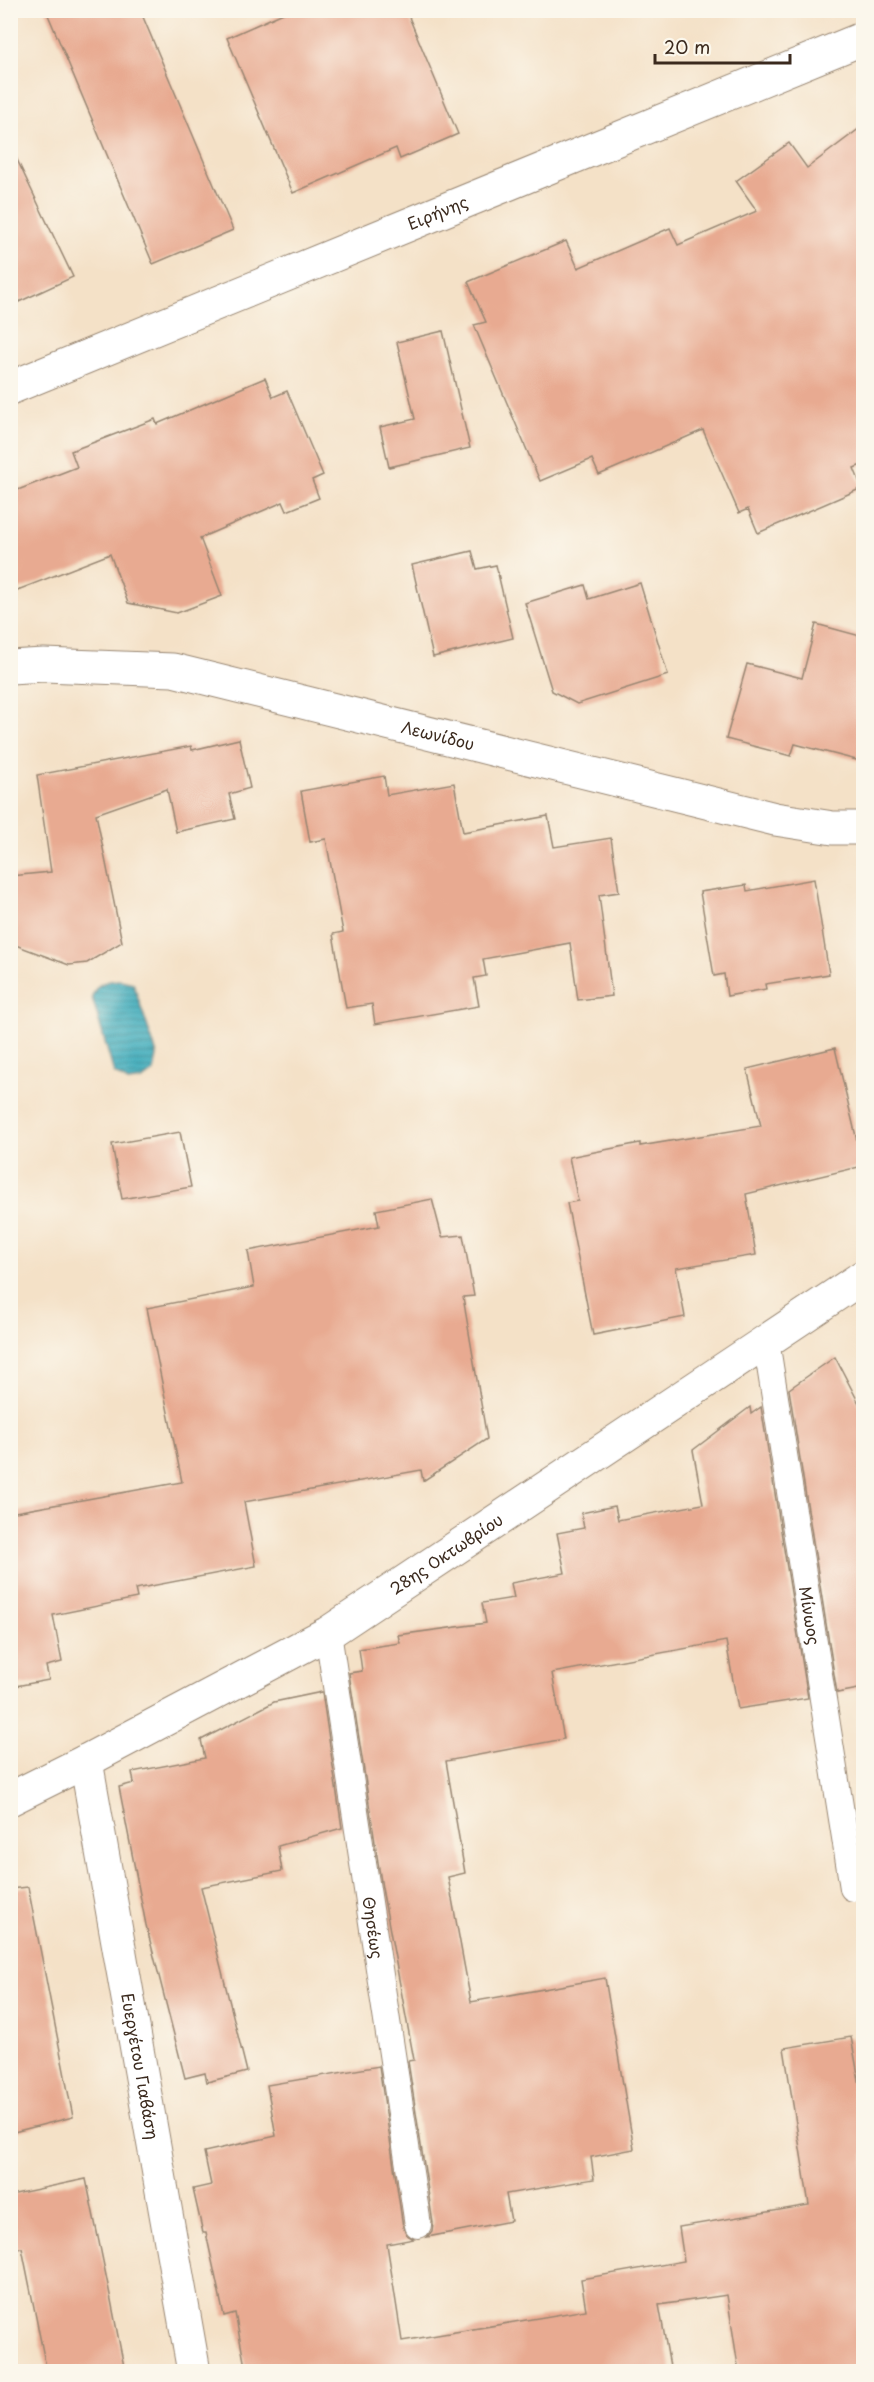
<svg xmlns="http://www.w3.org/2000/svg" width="874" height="2382" viewBox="0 0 874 2382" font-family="'Playpen Sans',sans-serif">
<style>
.water{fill:url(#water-rules);stroke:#3d6c6e;stroke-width:1.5}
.building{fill:#e8aa91}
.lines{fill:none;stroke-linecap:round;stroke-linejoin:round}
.lane-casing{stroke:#988672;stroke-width:28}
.street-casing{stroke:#988672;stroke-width:35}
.secondary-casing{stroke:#988672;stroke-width:35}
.lane{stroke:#fff;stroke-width:26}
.street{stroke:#fff;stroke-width:33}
.secondary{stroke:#fff;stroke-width:33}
.labels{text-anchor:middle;stroke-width:4.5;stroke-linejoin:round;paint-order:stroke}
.street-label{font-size:16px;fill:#3b2a1e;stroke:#fbf7ec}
</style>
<defs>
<pattern id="water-rules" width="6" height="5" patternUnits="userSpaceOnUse" patternTransform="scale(1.5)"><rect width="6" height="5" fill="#3fadbd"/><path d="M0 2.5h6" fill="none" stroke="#368d99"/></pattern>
</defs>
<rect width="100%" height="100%" fill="#fbf7ec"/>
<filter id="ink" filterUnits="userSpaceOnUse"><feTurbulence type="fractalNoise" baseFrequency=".0167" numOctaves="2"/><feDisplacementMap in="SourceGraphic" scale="12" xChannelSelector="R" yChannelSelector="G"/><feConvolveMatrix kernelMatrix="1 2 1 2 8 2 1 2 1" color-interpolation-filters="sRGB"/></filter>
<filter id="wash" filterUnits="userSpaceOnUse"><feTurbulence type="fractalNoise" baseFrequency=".008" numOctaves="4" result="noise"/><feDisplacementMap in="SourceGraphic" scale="24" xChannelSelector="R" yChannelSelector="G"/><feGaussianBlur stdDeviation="1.35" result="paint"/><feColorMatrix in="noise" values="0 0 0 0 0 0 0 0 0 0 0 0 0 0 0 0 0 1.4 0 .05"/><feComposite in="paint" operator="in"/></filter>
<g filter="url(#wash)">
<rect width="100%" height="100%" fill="#f4e1c7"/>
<path class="water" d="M 120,980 L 133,983 L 157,1055 L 154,1071 L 142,1080 L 128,1082 L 114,1073 L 92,997 C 97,982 106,981 120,980 Z"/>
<g id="blocks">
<g class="building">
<path d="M 46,10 L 140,10 L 233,230 L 153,264 Z"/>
<path d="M 290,10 L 406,10 L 458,134 L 400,159 L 396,148 L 293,193 L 227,38 Z"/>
<path d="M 864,125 L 864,464 L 854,468 L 862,488 L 758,533 L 748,509 L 739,513 L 703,430 L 599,475 L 592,459 L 540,481 L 474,325 L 486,322 L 468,282 L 566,241 L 578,268 L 670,228 L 678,245 L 757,211 L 736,181 L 789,143 L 807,168 Z"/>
<path d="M 10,145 L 73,277 L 10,306 Z"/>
<path d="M 443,331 L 470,448 L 389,467 L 380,427 L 415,419 L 397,342 Z"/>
<path d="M 265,378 L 273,397 L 287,391 L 323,475 L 312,480 L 319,498 L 287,511 L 283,502 L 200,538 L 222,596 L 177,613 L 128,603 L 110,554 L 10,593 L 10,493 L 77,467 L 71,451 L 155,419 L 157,424 Z"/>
<path d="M 472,551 L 477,569 L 496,565 L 513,638 L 433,657 L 412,565 Z"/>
<path d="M 640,583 L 668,675 L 577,704 L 552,691 L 525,603 L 585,585 L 589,599 Z"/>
<path d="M 816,624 L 864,637 L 864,762 L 795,744 L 791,756 L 726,739 L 747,664 L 802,678 Z"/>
<path d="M 239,739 L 250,788 L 229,794 L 235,819 L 176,832 L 167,789 L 96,814 L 122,942 L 87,963 L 69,965 L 10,943 L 10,876 L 51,872 L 37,775 L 191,746 L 192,750 Z"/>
<path d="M 384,776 L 387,795 L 454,783 L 463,832 L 548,816 L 554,847 L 611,838 L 619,892 L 599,895 L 612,996 L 578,1000 L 570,943 L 483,959 L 486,976 L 474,978 L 479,1006 L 375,1024 L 372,1004 L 346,1008 L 333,934 L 343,932 L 326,839 L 310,842 L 301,791 Z"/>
<path d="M 814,879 L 829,974 L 765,984 L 766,989 L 727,996 L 724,974 L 714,976 L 700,892 L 746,885 L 747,891 Z"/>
<path d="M 835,1048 L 863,1166 L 746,1194 L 756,1255 L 676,1268 L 685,1317 L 593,1335 L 567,1203 L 578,1201 L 569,1157 L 640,1143 L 640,1146 L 761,1126 L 747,1069 Z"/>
<path d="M 180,1132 L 191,1187 L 122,1199 L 112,1144 Z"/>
<path d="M 432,1199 L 442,1237 L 463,1235 L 474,1296 L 463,1297 L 487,1439 L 423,1481 L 421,1470 L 244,1502 L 256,1566 L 135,1589 L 137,1598 L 53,1615 L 62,1662 L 46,1666 L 49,1680 L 10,1687 L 10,1513 L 182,1482 L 147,1308 L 254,1287 L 248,1251 L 379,1226 L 376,1210 Z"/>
<path d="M 835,1357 L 864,1413 L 864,1688 L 837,1693 L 789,1389 Z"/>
<path d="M 750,1407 L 751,1414 L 761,1407 L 808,1698 L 738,1709 L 726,1641 L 552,1673 L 564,1739 L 446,1761 L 465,1873 L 448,1877 L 471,2002 L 605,1978 L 634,2149 L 591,2157 L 594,2179 L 506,2194 L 511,2221 L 427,2237 L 432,2231 L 433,2223 L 408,2061 L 414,2060 L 382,1888 L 349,1673 L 362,1671 L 359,1649 L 400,1643 L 398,1635 L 486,1623 L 482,1603 L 514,1598 L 511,1583 L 565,1573 L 557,1533 L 584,1528 L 581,1513 L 615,1506 L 618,1520 L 703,1504 L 693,1450 Z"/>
<path d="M 322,1692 L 342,1828 L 278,1846 L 282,1871 L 201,1887 L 247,2072 L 207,2082 L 205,2073 L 185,2078 L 146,1925 L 119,1787 L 134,1783 L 132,1772 L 205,1758 L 201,1740 L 274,1702 Z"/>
<path d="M 28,1887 L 73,2117 L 10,2133 L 10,1889 Z"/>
<path d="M 851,2037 L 864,2107 L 864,2372 L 739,2372 L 727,2295 L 659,2305 L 671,2372 L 246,2372 L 235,2313 L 224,2316 L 206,2233 L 203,2233 L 193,2189 L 211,2185 L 204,2152 L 276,2136 L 267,2085 L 379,2066 L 403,2227 L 407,2235 L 414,2239 L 387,2244 L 402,2341 L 586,2310 L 581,2279 L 684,2261 L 679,2227 L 809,2205 L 784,2048 Z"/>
<path d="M 86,2179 L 110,2295 L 125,2372 L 47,2372 L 22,2248 L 17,2249 L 10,2215 L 10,2195 Z"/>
</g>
</g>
</g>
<g filter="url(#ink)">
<use href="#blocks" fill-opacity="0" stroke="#988672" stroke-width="1.5"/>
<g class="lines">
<defs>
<g id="lane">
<path id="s1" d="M 766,1341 L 853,1888"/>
<path id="s2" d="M 328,1633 L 418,2225"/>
</g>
<g id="street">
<path id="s3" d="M 10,667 L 44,665 L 173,670 L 775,819 L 833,828 L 864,828"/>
<path id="s4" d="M 86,1761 L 194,2372"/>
</g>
<g id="secondary">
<path id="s5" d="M 10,388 L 864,38"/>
<path id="s6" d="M 10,1799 L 86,1761 L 328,1633 L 864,1276"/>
</g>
</defs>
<use href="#lane" class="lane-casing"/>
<use href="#street" class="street-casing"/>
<use href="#secondary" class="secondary-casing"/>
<use href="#lane" class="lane"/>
<use href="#street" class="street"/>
<use href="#secondary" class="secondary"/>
</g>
</g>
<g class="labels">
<g class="street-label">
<text dy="6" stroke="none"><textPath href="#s5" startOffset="462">Ειρήνης</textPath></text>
<text dy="6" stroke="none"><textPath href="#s3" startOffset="436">Λεωνίδου</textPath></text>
<text dy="6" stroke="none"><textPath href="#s6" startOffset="501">28ης Οκτωβρίου</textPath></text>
<text dy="6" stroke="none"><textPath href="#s1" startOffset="278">Μίνωος</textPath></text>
<text dy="6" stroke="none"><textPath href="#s2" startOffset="298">Θησέως</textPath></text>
<text dy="6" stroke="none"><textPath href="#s4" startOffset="310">Ευεργέτου Γιαβάση</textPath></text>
</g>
</g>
<rect width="874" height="2382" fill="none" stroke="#fbf7ec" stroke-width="36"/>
<path d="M655 54v9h135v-9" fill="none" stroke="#3b2a1e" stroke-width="3"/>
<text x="664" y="54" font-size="18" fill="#3b2a1e" stroke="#fbf7ec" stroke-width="4.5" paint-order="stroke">20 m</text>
</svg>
